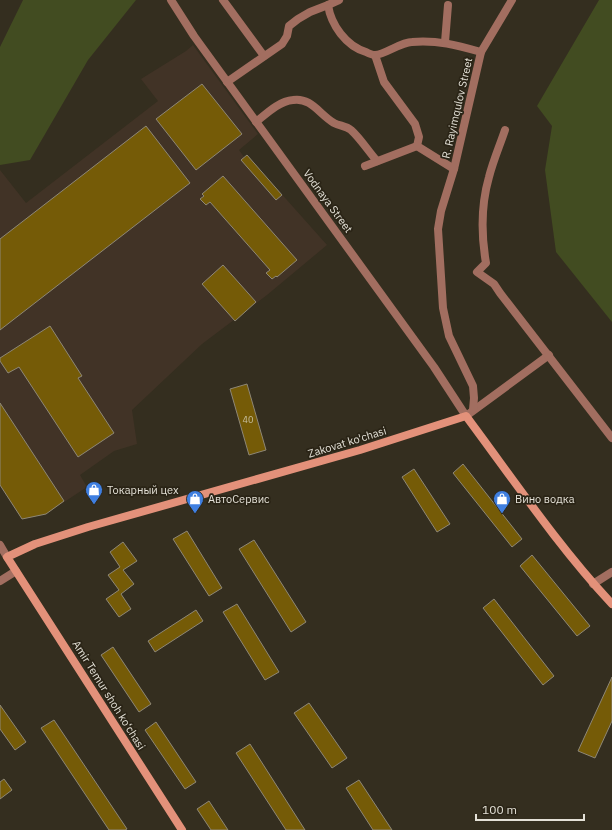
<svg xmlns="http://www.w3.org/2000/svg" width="612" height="830" viewBox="0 0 612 830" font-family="'IBM Plex Sans',sans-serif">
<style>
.industrial{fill:#413326}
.green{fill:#424c21}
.building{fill:#755b07;stroke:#8e8776}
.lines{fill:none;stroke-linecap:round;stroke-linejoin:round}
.minor{stroke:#a26e60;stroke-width:8}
.tertiary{stroke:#a26e60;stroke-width:8}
.secondary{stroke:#e3917a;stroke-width:8}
.labels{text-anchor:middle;stroke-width:3.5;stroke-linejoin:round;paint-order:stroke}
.number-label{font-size:9px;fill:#c8c0a3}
.street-label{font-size:11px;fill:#e4e1d7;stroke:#2a2416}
.poi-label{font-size:11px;fill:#e4e1d7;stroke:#2a2416;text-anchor:start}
</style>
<rect width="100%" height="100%" fill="#342e1f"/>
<path class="industrial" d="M 193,45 L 258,134 L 239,150 L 244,157 L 247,155 L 327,245 L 267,295 L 202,344 L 132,410 L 137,444 L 114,451 L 80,475 L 87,487 L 46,514 L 22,519 L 0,485 L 0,170 L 26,203 L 158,101 L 141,79 L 186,51 Z"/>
<g class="green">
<path d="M 23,0 L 136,0 L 88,60 L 30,160 L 0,165 L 0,47 Z"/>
<path d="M 599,0 L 612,0 L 612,322 L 556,252 L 545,170 L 552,126 L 537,106 Z"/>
</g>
<g class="building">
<path d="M 202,84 L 242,134 L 196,170 L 156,119 Z"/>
<path d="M 146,126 L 190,183 L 0,330 L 0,239 Z"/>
<path d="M 247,155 L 282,195 L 276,200 L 241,160 Z"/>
<path d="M 223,176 L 297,260 L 277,277 L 276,276 L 272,279 L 266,273 L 270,270 L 210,202 L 206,205 L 200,199 L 204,196 L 202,194 Z"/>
<path d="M 223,265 L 256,302 L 235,321 L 202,284 Z"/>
<path d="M 50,326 L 82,376 L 78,378 L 114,433 L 78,457 L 19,367 L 8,373 L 0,361 L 0,358 Z"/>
<path d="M 247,384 L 266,450 L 249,455 L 230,389 Z"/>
<path d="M 0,403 L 64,501 L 46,514 L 22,519 L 0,485 Z"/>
<path d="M 463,464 L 522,539 L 512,547 L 453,473 Z"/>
<path d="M 414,469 L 450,524 L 437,532 L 402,477 Z"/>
<path d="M 187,531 L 222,588 L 209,596 L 173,539 Z"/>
<path d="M 254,540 L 306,622 L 291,632 L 239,549 Z"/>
<path d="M 123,542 L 137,561 L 123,570 L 134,584 L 121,594 L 131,609 L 119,617 L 106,599 L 119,590 L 108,575 L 120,567 L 110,552 Z"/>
<path d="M 532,555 L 590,626 L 577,636 L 520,566 Z"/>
<path d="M 494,599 L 554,676 L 543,685 L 483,608 Z"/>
<path d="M 237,604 L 279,672 L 265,680 L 223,612 Z"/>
<path d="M 196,610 L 203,621 L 155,652 L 148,641 Z"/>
<path d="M 113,647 L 151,704 L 139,712 L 101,655 Z"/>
<path d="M 612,677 L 612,721 L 595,758 L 578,751 Z"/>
<path d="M 309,703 L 347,758 L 332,768 L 294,713 Z"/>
<path d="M 0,705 L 26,742 L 15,750 L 0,729 Z"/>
<path d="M 54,720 L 127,829 L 125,830 L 109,830 L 41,728 Z"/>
<path d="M 156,722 L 196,782 L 185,789 L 145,730 Z"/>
<path d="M 250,744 L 305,830 L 286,830 L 236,753 Z"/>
<path d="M 4,779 L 12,790 L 0,799 L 0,782 Z"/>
<path d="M 359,780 L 392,830 L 373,830 L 346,788 Z"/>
<path d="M 209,801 L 228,830 L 211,830 L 197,809 Z"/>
</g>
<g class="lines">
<g class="minor">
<path d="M 171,0 L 194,36 L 434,367 L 466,416 L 549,355"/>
<path d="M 223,0 L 264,56"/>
<path d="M 339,0 L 328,5 C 331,25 346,46 366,52 C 368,53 372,55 375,55 C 384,55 401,42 412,42 C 438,40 456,45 481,52"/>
<path d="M 445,42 L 448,5"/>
<path d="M 375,55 L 384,82 L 415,124 L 419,137 L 417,146 L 454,169"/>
<path d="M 227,82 L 282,44 L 287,36 L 289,26 L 298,19 L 310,12 L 328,5"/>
<path d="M 256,122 C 266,114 279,101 293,100 C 311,97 320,115 334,123 C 340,126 346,126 351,130 C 360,138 369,152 377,161"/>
<path d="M 505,130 C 500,145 493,161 489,177 C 481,205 481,234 486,263 L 477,272 L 494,284 L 500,293 L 612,438"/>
<path d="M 365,166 L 417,146"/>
<path d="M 473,410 L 474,398 L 473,386 L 449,336 L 443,308 L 438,229 L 441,211 L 454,169 L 481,52 L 512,0"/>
<path d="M 0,545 L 7,557"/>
<path d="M 593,584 L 612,572"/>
</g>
<path class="tertiary" d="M 0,581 L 16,571"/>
<path class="secondary" d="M 182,830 L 7,557 L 35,544 L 88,527 L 360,450 L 466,416 C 513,479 558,546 612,604"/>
</g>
<defs>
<symbol id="shop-pin" viewBox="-11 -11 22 30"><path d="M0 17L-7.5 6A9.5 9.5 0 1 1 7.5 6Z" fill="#3f7fe0" stroke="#2a2416"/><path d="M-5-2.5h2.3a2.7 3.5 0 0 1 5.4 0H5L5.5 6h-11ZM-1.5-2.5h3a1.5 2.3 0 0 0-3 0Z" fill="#fff"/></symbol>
</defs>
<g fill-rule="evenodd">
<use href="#shop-pin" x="84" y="480" width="20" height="27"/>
<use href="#shop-pin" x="185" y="489" width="20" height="27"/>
<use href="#shop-pin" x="492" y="489" width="20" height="27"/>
</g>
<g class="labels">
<g class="number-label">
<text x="248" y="423">40</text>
</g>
<g class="street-label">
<text transform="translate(457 108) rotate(-77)" y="4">R. Rayimqulov Street</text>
<text transform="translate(328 201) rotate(54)" y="4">Vodnaya Street</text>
<text transform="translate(347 442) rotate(-17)" y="4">Zakovat ko'chasi</text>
<text transform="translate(109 695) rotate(58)" y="4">Amir Temur shoh ko‘chasi</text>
</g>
<g class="poi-label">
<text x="107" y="494">Токарный цех</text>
<text x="208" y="503">АвтоСервис</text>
<text x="515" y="503">Вино водка</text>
</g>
</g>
<path d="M476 814v6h108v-6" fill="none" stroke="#e4e1d7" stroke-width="2"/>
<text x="482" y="814" font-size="12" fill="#e4e1d7" stroke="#2a2416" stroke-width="3" paint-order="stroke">100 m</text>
</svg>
